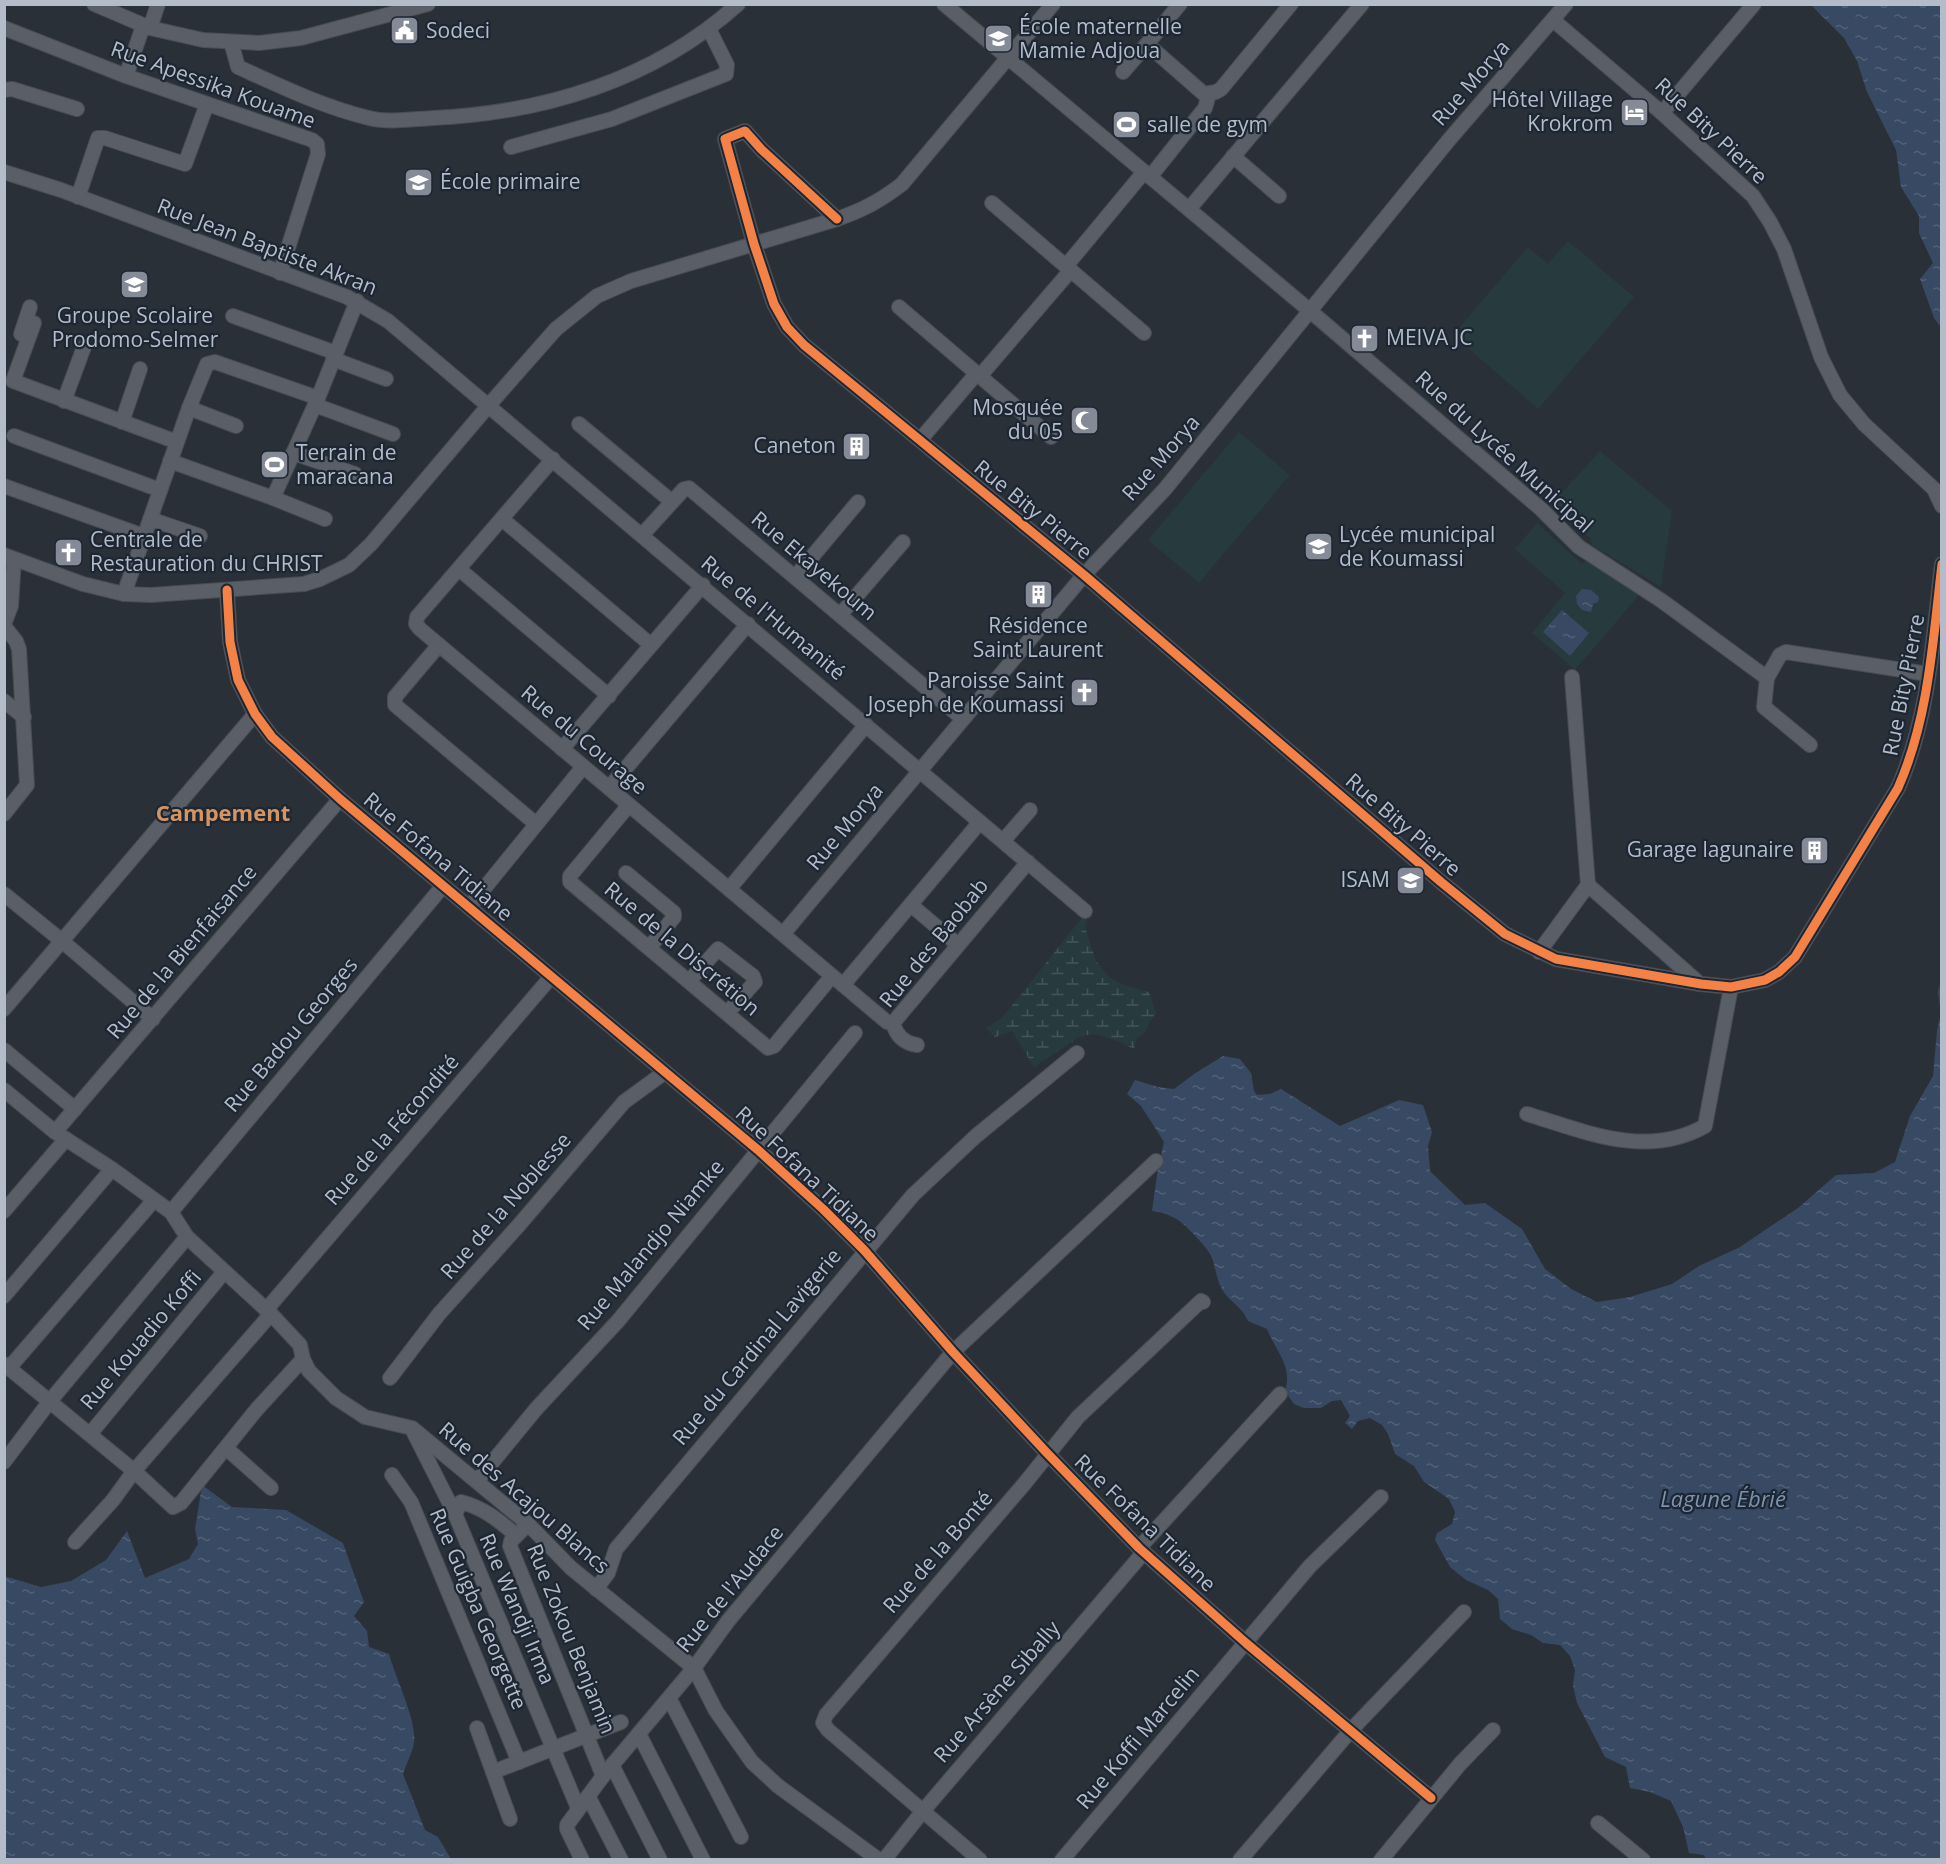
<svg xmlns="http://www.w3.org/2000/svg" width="1946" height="1864" viewBox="0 0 1946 1864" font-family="'Open Sans',sans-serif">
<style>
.wetland{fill:url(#wetland-marsh)}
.park{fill:#273a3e}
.water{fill:url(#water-ripples)}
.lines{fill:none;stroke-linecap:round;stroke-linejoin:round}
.minor-casing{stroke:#484c53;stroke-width:16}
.minor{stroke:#5a5e66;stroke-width:14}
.cycleway-casing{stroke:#1d2633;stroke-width:13}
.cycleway{stroke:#f48246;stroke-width:9}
.labels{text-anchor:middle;stroke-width:4.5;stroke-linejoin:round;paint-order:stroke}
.poi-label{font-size:21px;fill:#b4bcc9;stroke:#1d2633;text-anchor:start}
.street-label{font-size:21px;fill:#b4bcc9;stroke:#1d2633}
.neighbourhood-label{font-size:22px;font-weight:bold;fill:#d59563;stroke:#1d2633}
.water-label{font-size:22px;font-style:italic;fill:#7c92b1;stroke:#1d2633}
</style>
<defs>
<pattern id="wetland-marsh" width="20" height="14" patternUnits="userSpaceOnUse" patternTransform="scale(1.5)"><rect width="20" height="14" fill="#273a3e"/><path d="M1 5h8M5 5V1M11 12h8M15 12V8" fill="none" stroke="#445559"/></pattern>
<pattern id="water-ripples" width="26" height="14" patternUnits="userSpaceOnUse" patternTransform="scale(1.5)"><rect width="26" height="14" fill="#384963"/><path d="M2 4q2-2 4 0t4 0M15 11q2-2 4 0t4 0" fill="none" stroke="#526178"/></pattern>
</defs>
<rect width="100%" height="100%" fill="#2a3038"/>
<path class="wetland" d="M 1089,909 L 1085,927 L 1096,961 L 1109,977 L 1124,985 L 1149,992 L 1156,1014 L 1150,1021 L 1145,1033 L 1137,1037 L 1134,1049 C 1116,1041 1101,1031 1081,1036 L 1034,1067 L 1012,1031 L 995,1037 L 986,1028 L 1002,1018 Z"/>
<g class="park">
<path d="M 1568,241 L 1634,297 L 1538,409 L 1453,335 L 1528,247 L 1548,264 Z"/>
<path d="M 1239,432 L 1290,475 L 1199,583 L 1148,540 Z"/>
<path d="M 1600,451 L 1672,511 L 1661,587 L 1592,545 L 1590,538 L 1551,505 Z"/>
<path d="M 1537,523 L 1582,564 L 1586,561 L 1640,594 L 1575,670 L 1532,633 L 1565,593 L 1515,549 Z"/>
</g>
<g class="water">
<path d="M 1811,5 L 1941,5 L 1941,327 L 1934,318 L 1920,279 L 1933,263 L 1919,233 L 1919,216 L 1901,187 L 1896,150 L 1867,92 L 1857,61 L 1844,38 Z"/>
<path d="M 1582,589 L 1591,590 L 1599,597 L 1598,602 L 1593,604 L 1591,612 L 1582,610 L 1577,604 L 1576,596 Z"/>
<path d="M 1562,610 L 1589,633 L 1570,656 L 1543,632 Z"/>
<path d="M 1941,981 L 1941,1859 L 1706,1860 L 1704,1855 L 1689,1853 L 1683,1827 L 1671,1801 L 1650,1792 L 1630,1788 L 1626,1767 L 1605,1757 L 1577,1703 L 1573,1685 L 1575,1670 L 1570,1656 L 1560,1645 L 1543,1643 L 1531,1635 L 1512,1629 L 1500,1619 L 1498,1599 L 1488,1590 L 1466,1580 L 1450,1567 L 1435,1540 L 1437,1533 L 1452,1524 L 1455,1512 L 1449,1499 L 1424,1482 L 1414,1466 L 1395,1454 L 1388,1434 L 1382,1425 L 1370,1418 L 1358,1421 L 1352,1429 L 1345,1423 L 1350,1416 L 1341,1400 L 1332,1401 L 1321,1408 L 1304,1408 L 1294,1404 L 1285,1391 C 1293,1366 1276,1352 1267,1329 L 1248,1321 C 1241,1305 1229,1302 1222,1289 C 1216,1279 1216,1268 1212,1258 C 1209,1249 1187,1226 1178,1220 C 1170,1215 1162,1212 1152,1211 L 1158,1168 L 1164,1142 L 1141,1106 L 1127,1094 L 1135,1080 L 1158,1087 L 1174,1089 L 1194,1074 L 1223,1056 L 1240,1059 L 1251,1073 L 1254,1091 L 1257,1095 L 1270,1094 L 1281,1089 L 1340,1126 L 1399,1100 L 1423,1105 L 1432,1132 L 1428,1146 L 1430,1171 L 1465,1205 L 1485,1203 L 1522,1229 L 1545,1269 L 1571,1289 L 1597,1302 L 1630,1297 L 1672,1284 L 1699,1266 L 1740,1247 L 1798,1208 L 1836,1175 L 1874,1173 L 1895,1162 L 1910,1116 L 1933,1076 L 1937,1031 L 1941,1013 L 1938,992 Z"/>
<path d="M 202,1485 L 232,1507 L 286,1510 L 343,1543 L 364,1602 L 354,1616 L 367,1631 L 369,1647 L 389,1654 C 395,1677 417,1721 414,1742 C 413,1752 406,1764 403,1774 L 425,1830 L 438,1837 L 451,1859 L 5,1859 L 4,1576 L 41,1587 L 71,1581 L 106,1560 L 127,1531 L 145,1578 L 189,1559 L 198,1544 L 195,1529 Z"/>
</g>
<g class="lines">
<defs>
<g id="minor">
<path d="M 94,4 L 150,28 L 203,40 L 259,43 L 301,38 L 428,4"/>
<path d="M 944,4 L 1309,310 L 1541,509 L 1579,547 L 1662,601 L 1767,678 L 1780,655 L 1786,652 L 1928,674"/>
<path d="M 1180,4 L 1147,44 L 1204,94 L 1216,92 L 1221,89 L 1291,4"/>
<path d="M 1553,20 L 1662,113 L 1753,196 L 1770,222 L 1784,249 L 1821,357 L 1840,395 L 1864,424 L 1934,489 L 1942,506"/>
<path d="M 4,28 L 126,76 L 312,140 L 317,144 L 318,154 L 280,273"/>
<path d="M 150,28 L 158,4"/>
<path d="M 231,42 L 238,67 C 280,86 323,107 369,118 C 388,123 413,119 433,118 C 543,113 654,80 738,4"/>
<path d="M 1123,72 L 1147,44"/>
<path d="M 126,76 L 143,26"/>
<path d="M 4,90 L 12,89 L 77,109"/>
<path d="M 1662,113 L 1754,4"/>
<path d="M 511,147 L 612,119 L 726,74 L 727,65 L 709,29"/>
<path d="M 1233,156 L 1279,196"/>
<path d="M 4,172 L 61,190 L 347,297 L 388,321 L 1085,911"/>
<path d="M 1150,177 L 1205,108 L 1209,94"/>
<path d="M 78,197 L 98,138 L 105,138 L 185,164 L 207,104"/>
<path d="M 992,203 L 1144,333"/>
<path d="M 1189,209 L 1362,4"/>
<path d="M 837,219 L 761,149 L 745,131 L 725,139 L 754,244 L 774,304 L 787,327 L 804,345 L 1084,575 L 1441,882 L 1505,934 L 1556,959 L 1701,984 L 1731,987 L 1765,980 L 1779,972 L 1795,957 L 1898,788 C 1929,718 1933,639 1942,564"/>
<path d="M 1066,266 L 1144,172"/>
<path d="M 899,307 L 1051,437"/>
<path d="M 233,316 L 336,353"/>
<path d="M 34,323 L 13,381 L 177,442"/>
<path d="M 21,334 L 30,307"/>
<path d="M 333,359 L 386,379"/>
<path d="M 980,376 L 1071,270"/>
<path d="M 64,401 L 84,347"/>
<path d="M 315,405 L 393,434"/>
<path d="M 189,408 L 236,426"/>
<path d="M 122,422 L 140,369"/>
<path d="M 579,424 L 671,501"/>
<path d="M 14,436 L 160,490"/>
<path d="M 920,440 L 977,373"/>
<path d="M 293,453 L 355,474"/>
<path d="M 553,459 L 417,617 L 416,624 L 420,629 L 843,985 L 887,1022 L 893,1023"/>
<path d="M 170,461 L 273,498 L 325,519"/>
<path d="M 4,486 L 144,536"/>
<path d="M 273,498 L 318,398 L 357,301"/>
<path d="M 150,519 L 200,536"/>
<path d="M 502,519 L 651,645"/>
<path d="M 642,535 L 684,489 L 689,488 L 963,719"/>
<path d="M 4,555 L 83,584 L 124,594 L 151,595 L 304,584 L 320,579 L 349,565 L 371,544 L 489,405 L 556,329 L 597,296 L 631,281 L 837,219 C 863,210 880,201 902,184 L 1053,4"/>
<path d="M 459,569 L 609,696"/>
<path d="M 795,577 L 858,502"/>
<path d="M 227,590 L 230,642 L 238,680 L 255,714 L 272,737 L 340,799 L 758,1150 L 823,1209 L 864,1250 L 953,1352 L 1047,1453 L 1139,1548 L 1246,1643 L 1431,1798"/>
<path d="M 124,594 L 189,408 L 207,364 L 215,362 L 318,398"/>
<path d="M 840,615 L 903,542"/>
<path d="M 4,624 L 11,606 L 14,559"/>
<path d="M 4,626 L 16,641 L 19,649 L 27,785 L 4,814"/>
<path d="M 439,645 L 395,697 L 395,705 L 536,824"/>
<path d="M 1572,677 L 1588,885"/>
<path d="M 1767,678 L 1764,707 L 1810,745"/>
<path d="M 4,701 L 24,717"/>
<path d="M 562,749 L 703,585"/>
<path d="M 609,788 L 748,624"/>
<path d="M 629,805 L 570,876 L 570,882 L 768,1048 L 774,1046 L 832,976"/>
<path d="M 1003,841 L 1030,810"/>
<path d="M 626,873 L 674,913 L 674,917 L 649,948"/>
<path d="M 729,889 L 866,725"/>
<path d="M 4,894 L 62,941 L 153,1019"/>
<path d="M 911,905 L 957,944"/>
<path d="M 469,907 L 583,767"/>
<path d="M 783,934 L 1084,575 L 1165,489 L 1448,141 L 1566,4"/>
<path d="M 1539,952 L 1588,885 L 1700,984"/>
<path d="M 689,981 L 718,949 L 753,976 L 755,982 L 727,1013"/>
<path d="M 843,985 L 980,822"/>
<path d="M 4,1009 L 255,714"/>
<path d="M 917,1045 C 904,1043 896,1035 893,1023 L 1028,862"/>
<path d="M 4,1050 L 75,1109"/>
<path d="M 4,1090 L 55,1132 L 112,1169 L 171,1212 L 187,1237 L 271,1314 L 300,1345 L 303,1359 L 309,1371 L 336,1398 L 365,1417 L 412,1428 L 528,1524 L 571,1568 L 694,1668 L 716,1711 L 752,1762 L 778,1786 L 879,1860"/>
<path d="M 1527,1114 C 1586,1132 1647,1159 1705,1126 L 1731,987"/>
<path d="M 55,1132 L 340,799"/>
<path d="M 4,1211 L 66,1139"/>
<path d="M 171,1212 L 443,886"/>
<path d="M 4,1296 L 112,1169"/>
<path d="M 266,1310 L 551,977"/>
<path d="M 4,1364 L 134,1471 L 173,1507 L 181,1503 L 257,1409 L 303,1359"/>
<path d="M 9,1368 L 154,1200"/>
<path d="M 390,1378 L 439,1314 L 519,1225 L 624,1102 L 665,1072"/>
<path d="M 414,1433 L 455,1514 L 578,1808"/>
<path d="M 90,1434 L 224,1272"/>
<path d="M 226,1448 L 271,1488"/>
<path d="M 4,1462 L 50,1401 L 187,1237"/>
<path d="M 392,1475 L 411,1502 L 519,1762"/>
<path d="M 477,1481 L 536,1409 L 618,1321 L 855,1033"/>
<path d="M 455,1514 L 461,1502 C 484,1508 498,1520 516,1535"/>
<path d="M 528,1524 L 511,1541 L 510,1546 L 603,1776"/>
<path d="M 75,1542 L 113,1500 L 134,1471 L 271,1314"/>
<path d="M 1139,1548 L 1280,1394"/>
<path d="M 596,1589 L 608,1573 L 616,1549 L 913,1195 L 976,1136 L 1077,1053"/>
<path d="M 669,1698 L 741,1837"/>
<path d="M 477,1728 L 510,1819"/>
<path d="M 639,1734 L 703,1860"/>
<path d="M 612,1765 L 660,1860"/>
<path d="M 493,1772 L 621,1722"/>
<path d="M 588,1796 L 621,1860"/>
<path d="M 1598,1823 L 1643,1860"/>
<path d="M 582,1860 L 567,1829 L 567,1825 L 603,1776 L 694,1668 L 728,1621 L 953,1352 L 1156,1161"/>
<path d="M 884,1860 L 923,1811 L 1144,1552"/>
<path d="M 980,1860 L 828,1730 L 823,1723 L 826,1715 L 1025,1483 L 1078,1417 L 1184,1317 L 1201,1301 L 1203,1302"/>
<path d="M 1062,1860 L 1310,1566 L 1381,1497"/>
<path d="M 1240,1860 L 1352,1729 L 1464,1612"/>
<path d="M 1381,1860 L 1460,1764 L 1493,1730"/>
</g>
</defs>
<use href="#minor" class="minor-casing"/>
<use href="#minor" class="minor"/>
<defs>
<g id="cycleway">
<path d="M 837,219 L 761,149 L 745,131 L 725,139 L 754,244 L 774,304 L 787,327 L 804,345 L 1084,575 L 1441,882 L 1505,934 L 1556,959 L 1701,984 L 1731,987 L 1765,980 L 1779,972 L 1795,957 L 1898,788 C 1929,718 1933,639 1942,564"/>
<path d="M 227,590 L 230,642 L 238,680 L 255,714 L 272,737 L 340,799 L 758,1150 L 823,1209 L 864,1250 L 953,1352 L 1047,1453 L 1139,1548 L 1246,1643 L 1431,1798"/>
</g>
</defs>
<use href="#cycleway" class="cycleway-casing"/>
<use href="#cycleway" class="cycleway"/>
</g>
<defs>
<symbol id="civic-square" viewBox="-11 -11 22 22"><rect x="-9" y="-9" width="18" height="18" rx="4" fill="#848b96" stroke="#1d2633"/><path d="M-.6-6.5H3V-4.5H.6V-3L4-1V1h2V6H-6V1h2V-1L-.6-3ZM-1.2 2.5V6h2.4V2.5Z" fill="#fff"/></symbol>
<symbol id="school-square" viewBox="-11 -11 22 22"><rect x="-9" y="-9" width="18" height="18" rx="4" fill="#848b96" stroke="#1d2633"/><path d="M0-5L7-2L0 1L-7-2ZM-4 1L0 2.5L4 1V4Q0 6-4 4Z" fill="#fff"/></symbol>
<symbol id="hotel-square" viewBox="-11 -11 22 22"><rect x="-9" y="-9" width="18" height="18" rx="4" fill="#848b96" stroke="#1d2633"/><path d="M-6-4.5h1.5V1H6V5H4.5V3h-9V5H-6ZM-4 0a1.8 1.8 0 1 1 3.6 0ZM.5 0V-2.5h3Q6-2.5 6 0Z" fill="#fff"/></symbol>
<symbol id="stadium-square" viewBox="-11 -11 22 22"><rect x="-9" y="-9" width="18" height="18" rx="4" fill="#848b96" stroke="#1d2633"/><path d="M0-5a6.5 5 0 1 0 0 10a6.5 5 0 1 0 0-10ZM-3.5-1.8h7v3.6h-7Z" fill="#fff"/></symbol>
<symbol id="church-square" viewBox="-11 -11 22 22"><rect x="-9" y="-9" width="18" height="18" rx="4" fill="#848b96" stroke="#1d2633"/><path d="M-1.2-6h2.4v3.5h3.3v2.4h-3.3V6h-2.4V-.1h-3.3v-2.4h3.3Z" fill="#fff"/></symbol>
<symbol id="mosque-square" viewBox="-11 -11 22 22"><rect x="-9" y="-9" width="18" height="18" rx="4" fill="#848b96" stroke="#1d2633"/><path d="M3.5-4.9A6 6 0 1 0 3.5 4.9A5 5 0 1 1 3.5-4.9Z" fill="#fff"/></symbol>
<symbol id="building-square" viewBox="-11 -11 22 22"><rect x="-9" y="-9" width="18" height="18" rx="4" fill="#848b96" stroke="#1d2633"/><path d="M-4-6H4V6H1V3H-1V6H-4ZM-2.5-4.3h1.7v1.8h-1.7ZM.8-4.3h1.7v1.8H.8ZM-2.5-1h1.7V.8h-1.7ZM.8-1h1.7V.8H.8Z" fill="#fff"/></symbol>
</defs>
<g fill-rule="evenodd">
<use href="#civic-square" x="388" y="14" width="33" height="33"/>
<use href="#school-square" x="982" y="22" width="33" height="33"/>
<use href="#hotel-square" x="1618" y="96" width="33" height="33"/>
<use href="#stadium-square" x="1110" y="108" width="33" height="33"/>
<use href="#school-square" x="402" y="166" width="33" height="33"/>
<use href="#school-square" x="118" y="268" width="33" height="33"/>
<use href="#church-square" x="1348" y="322" width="33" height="33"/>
<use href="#mosque-square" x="1068" y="404" width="33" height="33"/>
<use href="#building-square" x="840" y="430" width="33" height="33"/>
<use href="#stadium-square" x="258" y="448" width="33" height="33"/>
<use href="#school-square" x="1302" y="530" width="33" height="33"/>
<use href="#church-square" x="52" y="536" width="33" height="33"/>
<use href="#building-square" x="1022" y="578" width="33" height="33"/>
<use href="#church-square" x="1068" y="676" width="33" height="33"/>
<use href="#building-square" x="1798" y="834" width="33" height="33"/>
<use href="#school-square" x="1394" y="864" width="33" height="33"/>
</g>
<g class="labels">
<g class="poi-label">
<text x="1019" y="34">École maternelle<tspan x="1019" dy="24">Mamie Adjoua</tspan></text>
<text x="426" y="38">Sodeci</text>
<text x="1613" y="107" text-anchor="end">Hôtel Village<tspan x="1613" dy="24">Krokrom</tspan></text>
<text x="1147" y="132">salle de gym</text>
<text x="440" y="189">École primaire</text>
<text x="135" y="323" text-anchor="middle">Groupe Scolaire<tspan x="135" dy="24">Prodomo-Selmer</tspan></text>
<text x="1386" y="345">MEIVA JC</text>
<text x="1063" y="415" text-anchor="end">Mosquée<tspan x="1063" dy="24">du 05</tspan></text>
<text x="836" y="453" text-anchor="end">Caneton</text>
<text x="296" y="460">Terrain de<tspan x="296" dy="24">maracana</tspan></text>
<text x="1339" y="542">Lycée municipal<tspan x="1339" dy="24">de Koumassi</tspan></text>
<text x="90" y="547">Centrale de<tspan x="90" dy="24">Restauration du CHRIST</tspan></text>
<text x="1038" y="633" text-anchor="middle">Résidence<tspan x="1038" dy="24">Saint Laurent</tspan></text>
<text x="1064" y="688" text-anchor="end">Paroisse Saint<tspan x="1064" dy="24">Joseph de Koumassi</tspan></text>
<text x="1794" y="857" text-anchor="end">Garage lagunaire</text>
<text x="1390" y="887" text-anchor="end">ISAM</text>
</g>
<g class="street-label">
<text transform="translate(1471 83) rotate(-49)" y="7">Rue Morya</text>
<text transform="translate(213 85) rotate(20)" y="7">Rue Apessika Kouame</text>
<text transform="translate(1711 131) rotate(43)" y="7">Rue Bity Pierre</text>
<text transform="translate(267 247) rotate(21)" y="7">Rue Jean Baptiste Akran</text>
<text transform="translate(1504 452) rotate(42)" y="7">Rue du Lycée Municipal</text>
<text transform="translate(1161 458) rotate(-49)" y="7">Rue Morya</text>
<text transform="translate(1033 510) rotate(39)" y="7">Rue Bity Pierre</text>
<text transform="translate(814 566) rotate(40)" y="7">Rue Ekayekoum</text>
<text transform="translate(773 618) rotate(40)" y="7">Rue de l'Humanité</text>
<text transform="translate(1904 685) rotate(-79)" y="7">Rue Bity Pierre</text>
<text transform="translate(584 740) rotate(40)" y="7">Rue du Courage</text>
<text transform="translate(1403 825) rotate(41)" y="7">Rue Bity Pierre</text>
<text transform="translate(845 827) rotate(-50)" y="7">Rue Morya</text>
<text transform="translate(438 857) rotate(40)" y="7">Rue Fofana Tidiane</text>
<text transform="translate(934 943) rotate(-51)" y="7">Rue des Baobab</text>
<text transform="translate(682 949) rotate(40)" y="7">Rue de la Discrétion</text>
<text transform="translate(182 952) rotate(-50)" y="7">Rue de la Bienfaisance</text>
<text transform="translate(291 1035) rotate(-50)" y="7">Rue Badou Georges</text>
<text transform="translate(392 1130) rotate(-49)" y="7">Rue de la Fécondité</text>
<text transform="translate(807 1174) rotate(43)" y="7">Rue Fofana Tidiane</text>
<text transform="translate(506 1206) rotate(-49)" y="7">Rue de la Noblesse</text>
<text transform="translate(651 1245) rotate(-50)" y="7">Rue Malandjo Niamke</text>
<text transform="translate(141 1340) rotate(-50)" y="7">Rue Kouadio Koffi</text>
<text transform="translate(757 1347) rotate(-50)" y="7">Rue du Cardinal Lavigerie</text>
<text transform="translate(524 1498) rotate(41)" y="7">Rue des Acajou Blancs</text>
<text transform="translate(1145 1523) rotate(44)" y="7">Rue Fofana Tidiane</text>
<text transform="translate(938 1552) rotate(-49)" y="7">Rue de la Bonté</text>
<text transform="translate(730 1589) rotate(-51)" y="7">Rue de l'Audace</text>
<text transform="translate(478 1609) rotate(67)" y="7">Rue Guigba Georgette</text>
<text transform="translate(517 1609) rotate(67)" y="7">Rue Wandji Irma</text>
<text transform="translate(571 1639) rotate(68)" y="7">Rue Zokou Benjamin</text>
<text transform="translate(997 1692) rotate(-49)" y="7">Rue Arsène Sibally</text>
<text transform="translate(1138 1738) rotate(-50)" y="7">Rue Koffi Marcelin</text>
</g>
<g class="neighbourhood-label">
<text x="223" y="821">Campement</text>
</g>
<g class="water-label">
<text x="1723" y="1507">Lagune Ébrié</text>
</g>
</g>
<rect width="1946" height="1864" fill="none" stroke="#b4bcc9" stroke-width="12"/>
</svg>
